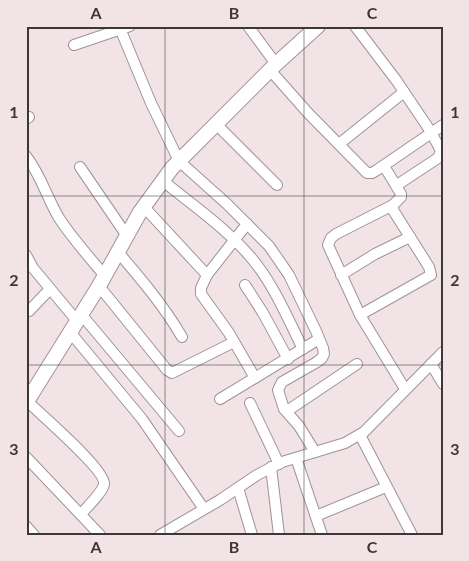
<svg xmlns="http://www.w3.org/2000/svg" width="469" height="561" viewBox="0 0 469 561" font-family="Lato,sans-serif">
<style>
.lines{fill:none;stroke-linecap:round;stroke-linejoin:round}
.street-casing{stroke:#a09295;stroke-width:12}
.secondary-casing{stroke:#a09295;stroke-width:16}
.street{stroke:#fff;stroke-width:10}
.secondary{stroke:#fff;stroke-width:14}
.grid{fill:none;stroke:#3d3738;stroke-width:1;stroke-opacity:0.55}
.neatline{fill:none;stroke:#3d3738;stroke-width:2}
.grid-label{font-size:16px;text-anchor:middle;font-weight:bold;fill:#3d3738}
</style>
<rect width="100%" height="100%" fill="#f2e3e7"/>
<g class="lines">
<defs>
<g id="street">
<path d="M 119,26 L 151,103 L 179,161 L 227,204 L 269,246 L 289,275 L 316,331 L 323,348 L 324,354 L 322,358 L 317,362 L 282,382 L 278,390 L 284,409 L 299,426 L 315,452"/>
<path d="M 248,26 L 276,64"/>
<path d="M 355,26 L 396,80 L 431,132 L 441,151 L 438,158 L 397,185"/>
<path d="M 74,45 L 130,26"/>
<path d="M 270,70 L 308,113 L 367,173 L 372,173 L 377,170 L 443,125"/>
<path d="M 26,119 L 29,117"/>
<path d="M 216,124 L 277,185"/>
<path d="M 339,144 L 404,92"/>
<path d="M 26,156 C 41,175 47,198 59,218 C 72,238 89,257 105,276"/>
<path d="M 80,167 L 127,236"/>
<path d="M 163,181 C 194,206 233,233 257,265 C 276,290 289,321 303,349"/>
<path d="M 393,205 L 336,234 L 331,238 L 328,245 L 360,315 L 405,389"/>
<path d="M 144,207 L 207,275"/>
<path d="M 247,224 L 207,275 L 201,288 L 201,294 L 229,333 L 255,378"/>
<path d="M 118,252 C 141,279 164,306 182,337"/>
<path d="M 26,255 L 33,268 L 77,321"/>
<path d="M 341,275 L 375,254 L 410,237"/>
<path d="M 245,285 L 263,313 L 288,359"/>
<path d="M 99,286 L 167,370 L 172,373 L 234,342"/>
<path d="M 26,311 L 29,311 L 50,289"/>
<path d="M 81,314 L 179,431"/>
<path d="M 360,315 L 431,275 L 429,267 L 393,210 L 393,205 L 401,197 L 401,194 L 384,166"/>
<path d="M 70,332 L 142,419 L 204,509"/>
<path d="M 431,364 L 443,384"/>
<path d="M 220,399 L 319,339"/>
<path d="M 26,400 C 39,413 106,470 104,484 C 103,492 86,508 81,514"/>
<path d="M 250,403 L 279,464"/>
<path d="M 287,411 L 357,364"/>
<path d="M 360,435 L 412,535"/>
<path d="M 26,457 L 100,535"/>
<path d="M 296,458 L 322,535"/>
<path d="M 271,467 L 279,535"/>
<path d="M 238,488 L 252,535"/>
<path d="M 316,516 L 386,487"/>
<path d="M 26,526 L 34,535"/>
<path d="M 160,535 L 220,500 L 257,475 L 282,462 L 345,443 L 364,432 L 443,352"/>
</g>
<path id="secondary" d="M 26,403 L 99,286 L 140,212 L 172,168 L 276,64 L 318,26"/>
</defs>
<use href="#street" class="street-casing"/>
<use href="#secondary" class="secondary-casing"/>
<use href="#street" class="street"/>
<use href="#secondary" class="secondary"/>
</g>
<path class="grid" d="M 165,26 L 165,535M 304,26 L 304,535M 26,196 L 443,196M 26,365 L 443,365"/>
<rect width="469" height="561" fill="none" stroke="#f2e3e7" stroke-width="55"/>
<rect x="28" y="28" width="414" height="506" class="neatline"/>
<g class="grid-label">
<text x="96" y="19">A</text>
<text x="234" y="19">B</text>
<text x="372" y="19">C</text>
<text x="14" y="118">1</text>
<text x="455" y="118">1</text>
<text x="14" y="286">2</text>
<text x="455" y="286">2</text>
<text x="14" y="455">3</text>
<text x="455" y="455">3</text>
<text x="96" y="553">A</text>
<text x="234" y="553">B</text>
<text x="372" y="553">C</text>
</g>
</svg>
